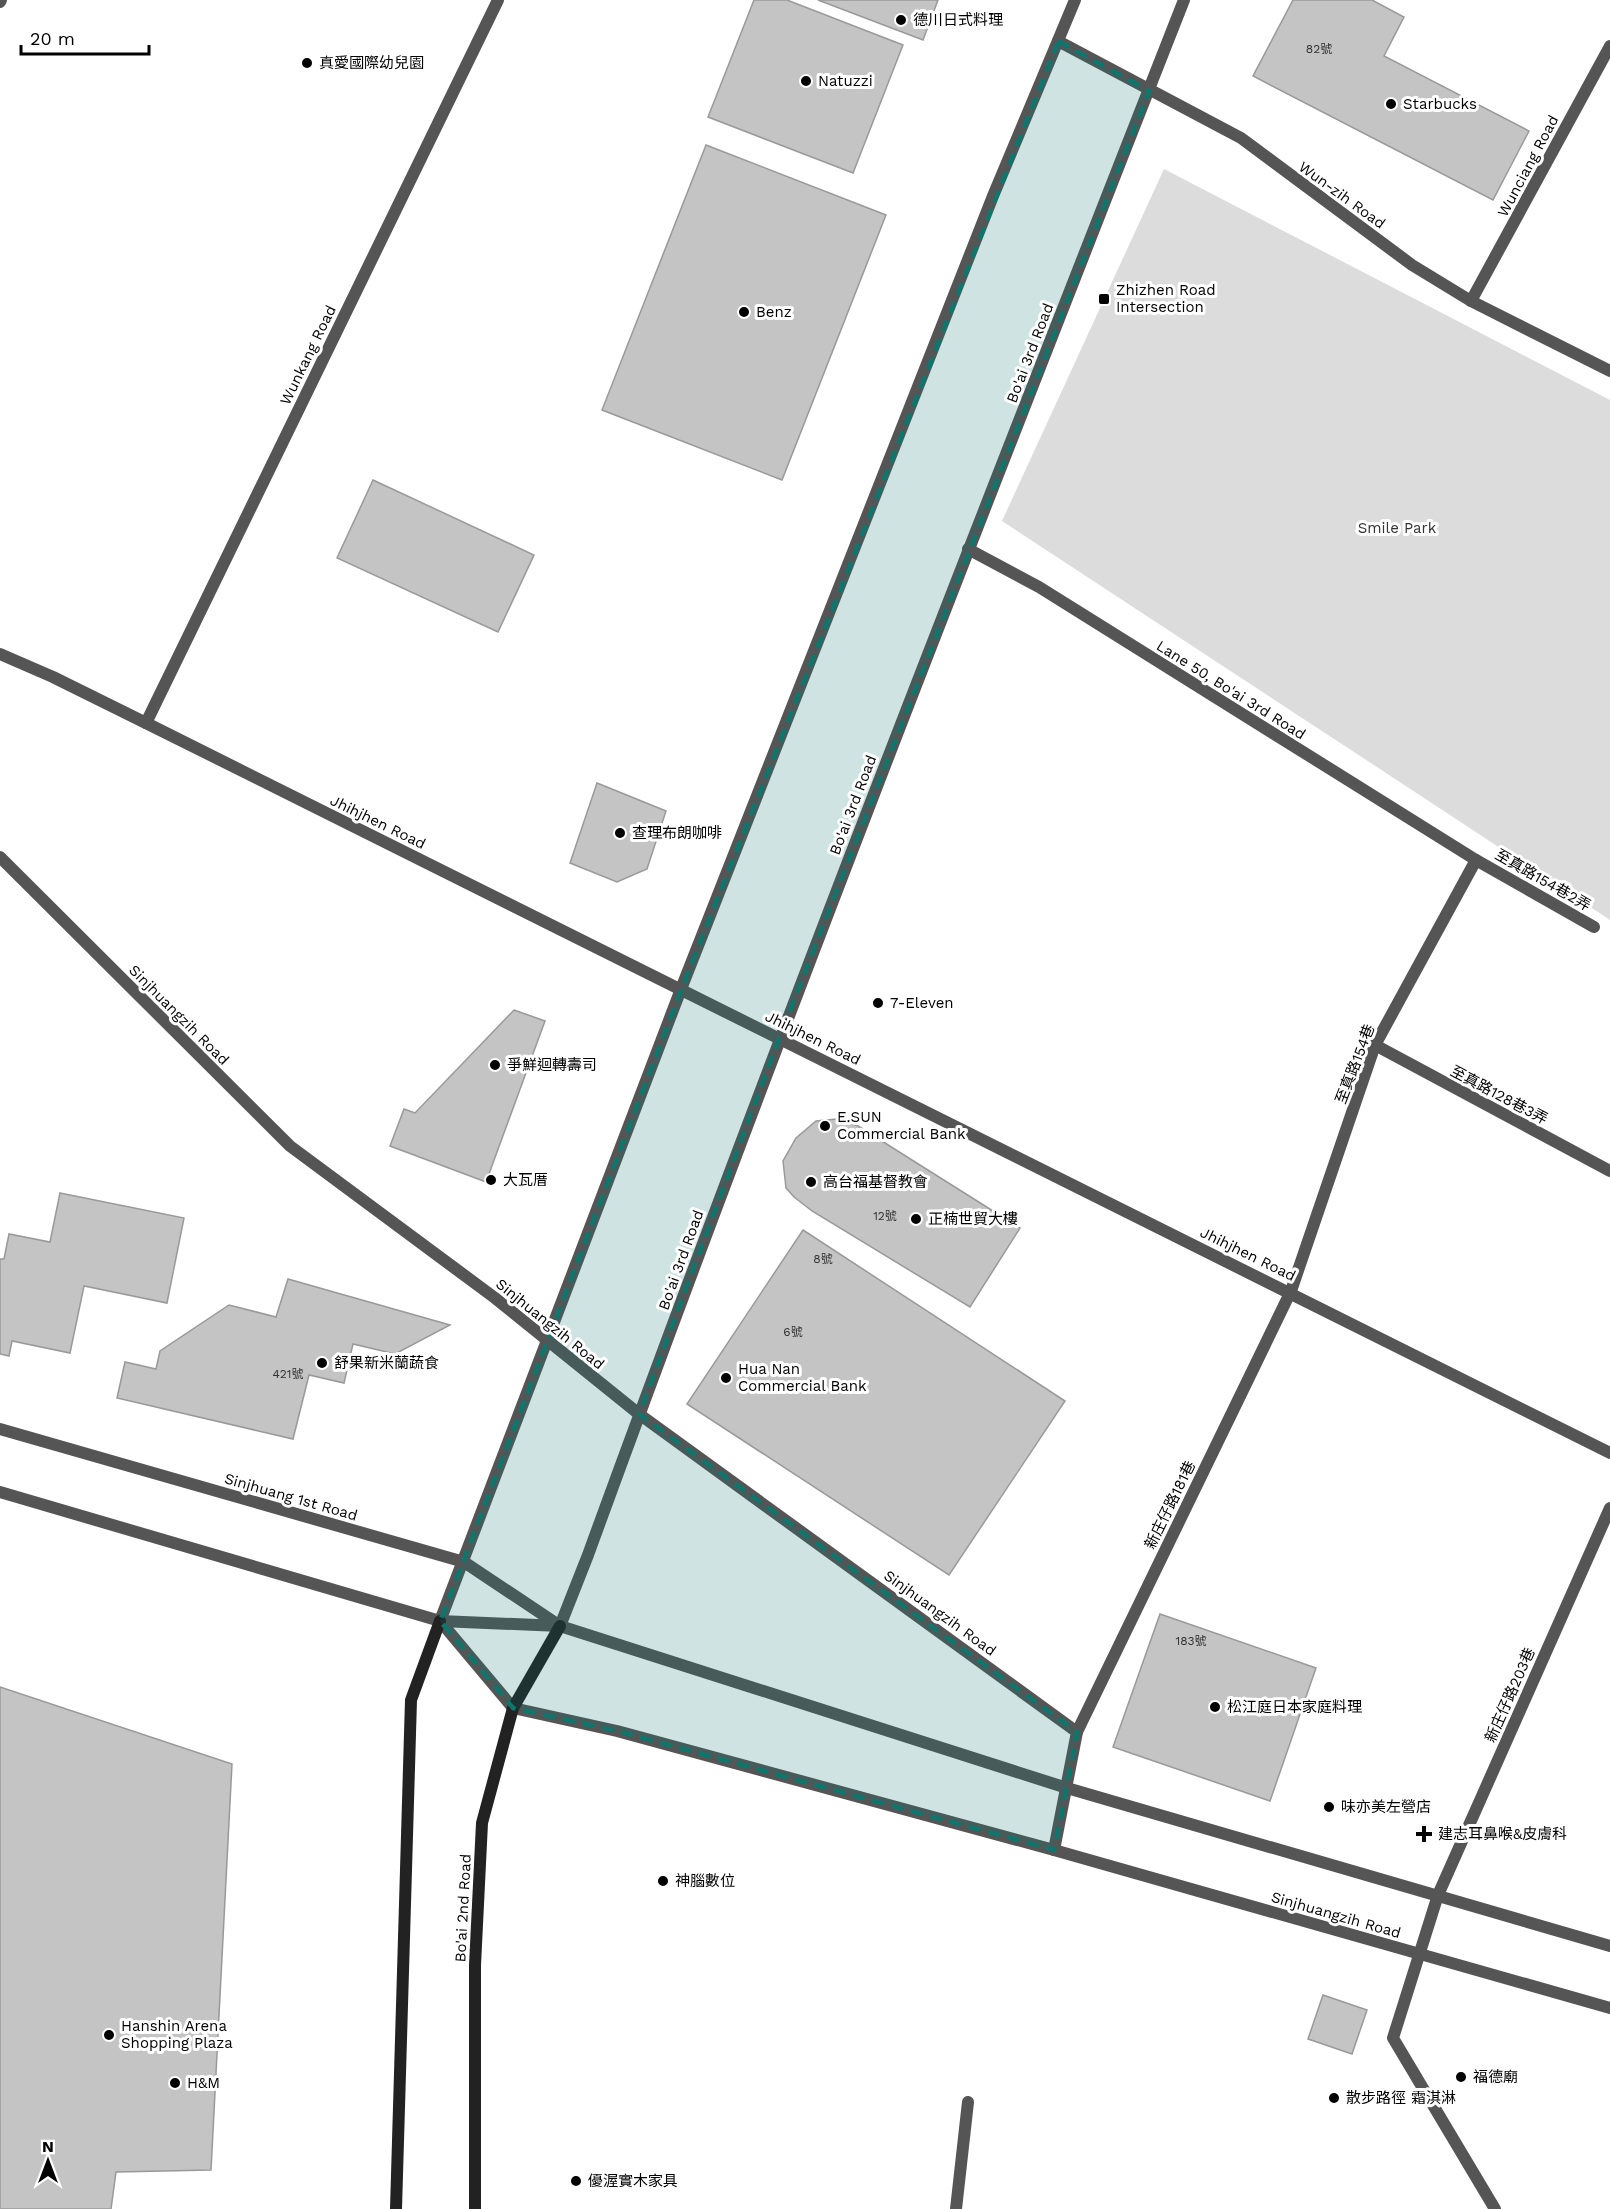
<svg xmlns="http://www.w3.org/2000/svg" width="1610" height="2209" viewBox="0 0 1610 2209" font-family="'Work Sans','Noto Sans TC',sans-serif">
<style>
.green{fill:#dcdcdc}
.building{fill:#c4c4c4;stroke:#999;stroke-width:1.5}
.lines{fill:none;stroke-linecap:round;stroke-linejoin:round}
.service{stroke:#555;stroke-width:12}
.minor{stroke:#555;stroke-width:12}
.tertiary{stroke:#555;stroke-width:12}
.secondary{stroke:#222;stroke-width:12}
.marked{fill:#0f766e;fill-opacity:0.2;stroke:#0f766e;stroke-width:4.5;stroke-dasharray:12 8;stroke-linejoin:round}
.poi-dot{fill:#000;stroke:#fff;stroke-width:2}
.labels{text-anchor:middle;stroke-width:6;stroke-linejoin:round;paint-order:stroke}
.number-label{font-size:12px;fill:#313131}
.poi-label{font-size:15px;fill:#000;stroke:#fff;text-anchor:start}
.street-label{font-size:15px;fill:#000;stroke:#fff}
.park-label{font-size:15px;fill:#333;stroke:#fff}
</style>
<rect width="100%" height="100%" fill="#fff"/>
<path class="green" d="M 1164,169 L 1610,400 L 1610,920 L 1002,521 Z"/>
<g class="building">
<path d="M 754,0 L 787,0 L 903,45 L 853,173 L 708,117 Z"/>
<path d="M 818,0 L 938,0 L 923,40 Z"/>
<path d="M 1293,0 L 1372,0 L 1404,17 L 1384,56 L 1529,131 L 1493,200 L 1253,76 Z"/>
<path d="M 706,145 L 886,215 L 782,480 L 602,410 Z"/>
<path d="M 373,480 L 534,555 L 498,632 L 337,558 Z"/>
<path d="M 597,783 L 666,811 L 647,869 L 617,882 L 570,863 Z"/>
<path d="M 514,1010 L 545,1021 L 486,1182 L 390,1146 L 404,1109 L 415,1113 Z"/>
<path d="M 837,1119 L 858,1126 L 1020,1228 L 970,1307 L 812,1211 L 794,1197 L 786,1188 L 783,1161 L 796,1138 L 816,1121 Z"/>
<path d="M 60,1193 L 184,1218 L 167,1303 L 84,1286 L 70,1353 L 12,1341 L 9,1356 L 0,1354 L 0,1259 L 4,1259 L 9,1234 L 50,1242 Z"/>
<path d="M 803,1230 L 1065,1401 L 949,1575 L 687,1404 Z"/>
<path d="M 288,1279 L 450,1325 L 395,1354 L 353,1344 L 344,1383 L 309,1375 L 293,1439 L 117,1398 L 125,1362 L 156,1369 L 160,1351 L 229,1305 L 276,1317 Z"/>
<path d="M 1160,1614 L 1316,1668 L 1270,1801 L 1113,1747 Z"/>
<path d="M 0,1687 L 232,1764 L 211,2170 L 116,2172 L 111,2209 L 0,2209 Z"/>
<path d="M 1323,1995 L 1367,2010 L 1352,2054 L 1308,2039 Z"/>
</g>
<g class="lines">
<g class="service">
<path d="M 0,2 L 1,0"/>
<path d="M 968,549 L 1039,587 L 1476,860 L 1594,927"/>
<path d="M 1375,1045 L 1610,1171"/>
<path d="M 1077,1732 L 1291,1291 L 1375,1045 L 1476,860"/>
<path d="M 956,2209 L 968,2102"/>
<path d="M 1495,2209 L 1393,2038 L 1438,1895 L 1610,1508"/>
</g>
<g class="minor">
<path d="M 1058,41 L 1241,138 L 1412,265 L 1471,301 L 1610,371"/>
<path d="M 1471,301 L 1610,46"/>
<path d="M 0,654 L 53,677 L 146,723 C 633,967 1123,1207 1610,1453"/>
<path d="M 146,723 L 498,0"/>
<path d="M 0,857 L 290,1146 L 495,1298 L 639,1414 L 1077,1732 L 1054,1850"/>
<path d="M 0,1429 L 464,1562 L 560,1626 L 588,1555 C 778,1033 981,517 1184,0"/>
<path d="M 440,1621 L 681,989 L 993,196 L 1075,0"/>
</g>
<g class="tertiary">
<path d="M 0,1492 L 440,1621 L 560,1626 L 1067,1788 L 1610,1946"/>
<path d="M 440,1621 L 513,1708 L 617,1731 L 1054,1850 L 1610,2008"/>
</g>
<g class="secondary">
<path d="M 396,2209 L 411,1700 L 440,1621"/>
<path d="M 475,2209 L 475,1965 L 482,1823 L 513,1708 L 560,1626"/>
</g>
</g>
<path class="marked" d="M 1058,41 L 1149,91 L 779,1038 L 639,1414 L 1077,1732 L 1054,1850 L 617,1731 L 513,1708 L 440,1621 L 681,989 Z"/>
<g class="poi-dot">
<circle cx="901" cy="20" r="6"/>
<circle cx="307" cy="63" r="6"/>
<circle cx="806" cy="81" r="6"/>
<circle cx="1391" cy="104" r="6"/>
<rect x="1098" y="293" width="12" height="12" rx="3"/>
<circle cx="744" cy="312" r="6"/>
<circle cx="620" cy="833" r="6"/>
<circle cx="878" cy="1003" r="6"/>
<circle cx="495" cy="1065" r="6"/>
<circle cx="825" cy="1126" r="6"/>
<circle cx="491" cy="1180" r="6"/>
<circle cx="811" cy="1182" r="6"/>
<circle cx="916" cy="1219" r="6"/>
<circle cx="322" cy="1363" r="6"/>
<circle cx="726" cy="1378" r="6"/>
<circle cx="1215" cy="1707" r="6"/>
<circle cx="1329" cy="1807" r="6"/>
<path d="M1421 1825h6v6h6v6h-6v6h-6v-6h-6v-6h6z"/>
<circle cx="663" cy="1881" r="6"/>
<circle cx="109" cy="2035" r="6"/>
<circle cx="1461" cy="2077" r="6"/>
<circle cx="175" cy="2083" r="6"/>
<circle cx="1334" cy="2098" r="6"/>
<circle cx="576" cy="2181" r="6"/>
</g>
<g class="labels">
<g class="number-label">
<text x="1319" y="53">82號</text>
<text x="885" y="1220">12號</text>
<text x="823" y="1263">8號</text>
<text x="793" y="1336">6號</text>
<text x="288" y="1378">421號</text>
<text x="1191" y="1645">183號</text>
</g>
<g class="poi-label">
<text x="913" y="25">德川日式料理</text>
<text x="319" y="68">真愛國際幼兒園</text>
<text x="818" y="86">Natuzzi</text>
<text x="1403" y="109">Starbucks</text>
<text x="1116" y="295">Zhizhen Road<tspan x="1116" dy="17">Intersection</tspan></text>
<text x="756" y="317">Benz</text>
<text x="632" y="838">查理布朗咖啡</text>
<text x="890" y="1008">7-Eleven</text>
<text x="507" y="1070">爭鮮迴轉壽司</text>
<text x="837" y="1122">E.SUN<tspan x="837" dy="17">Commercial Bank</tspan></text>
<text x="503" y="1185">大瓦厝</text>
<text x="823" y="1187">高台福基督教會</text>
<text x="928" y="1224">正楠世貿大樓</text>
<text x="334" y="1368">舒果新米蘭蔬食</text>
<text x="738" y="1374">Hua Nan<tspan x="738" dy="17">Commercial Bank</tspan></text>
<text x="1227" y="1712">松江庭日本家庭料理</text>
<text x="1341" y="1812">味亦美左營店</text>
<text x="1438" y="1839">建志耳鼻喉&amp;皮膚科</text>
<text x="675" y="1886">神腦數位</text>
<text x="121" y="2031">Hanshin Arena<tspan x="121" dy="17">Shopping Plaza</tspan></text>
<text x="1473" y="2082">福德廟</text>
<text x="187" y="2088">H&amp;M</text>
<text x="1346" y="2103">散步路徑 霜淇淋</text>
<text x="588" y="2186">優渥實木家具</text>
</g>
<g class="street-label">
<text transform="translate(1528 166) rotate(-62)" y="5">Wunciang Road</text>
<text transform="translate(1342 195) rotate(36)" y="5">Wun-zih Road</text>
<text transform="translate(1030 353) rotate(-69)" y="5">Bo'ai 3rd Road</text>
<text transform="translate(308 355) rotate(-64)" y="5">Wunkang Road</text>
<text transform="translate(1231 690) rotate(32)" y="5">Lane 50, Bo'ai 3rd Road</text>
<text transform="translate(853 805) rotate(-69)" y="5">Bo'ai 3rd Road</text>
<text transform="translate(378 822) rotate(26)" y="5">Jhihjhen Road</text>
<text transform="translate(1543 880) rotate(30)" y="5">至真路154巷2弄</text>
<text transform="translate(179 1015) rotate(45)" y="5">Sinjhuangzih Road</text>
<text transform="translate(813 1038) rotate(26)" y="5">Jhihjhen Road</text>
<text transform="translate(1355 1064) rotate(-69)" y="5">至真路154巷</text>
<text transform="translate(1499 1095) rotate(28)" y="5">至真路128巷3弄</text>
<text transform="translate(1248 1254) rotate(26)" y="5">Jhihjhen Road</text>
<text transform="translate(681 1260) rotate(-70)" y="5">Bo'ai 3rd Road</text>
<text transform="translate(550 1324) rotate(39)" y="5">Sinjhuangzih Road</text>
<text transform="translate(291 1497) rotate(16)" y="5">Sinjhuang 1st Road</text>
<text transform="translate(1170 1505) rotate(-64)" y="5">新庄仔路181巷</text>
<text transform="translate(940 1613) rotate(36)" y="5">Sinjhuangzih Road</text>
<text transform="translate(1510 1695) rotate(-66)" y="5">新庄仔路203巷</text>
<text transform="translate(463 1908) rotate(-87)" y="5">Bo'ai 2nd Road</text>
<text transform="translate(1336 1915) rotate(16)" y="5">Sinjhuangzih Road</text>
</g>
<g class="park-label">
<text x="1397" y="533">Smile Park</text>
</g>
</g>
<g transform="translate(48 2161)" stroke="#ffffff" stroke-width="4.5" paint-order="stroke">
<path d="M0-4.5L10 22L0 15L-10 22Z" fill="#000000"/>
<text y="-9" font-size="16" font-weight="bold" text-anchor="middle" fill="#000000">N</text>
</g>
<path d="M21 45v9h128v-9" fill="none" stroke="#000000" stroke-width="3"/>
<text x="30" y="45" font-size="18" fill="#000000" stroke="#ffffff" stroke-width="4.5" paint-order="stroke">20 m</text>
</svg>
